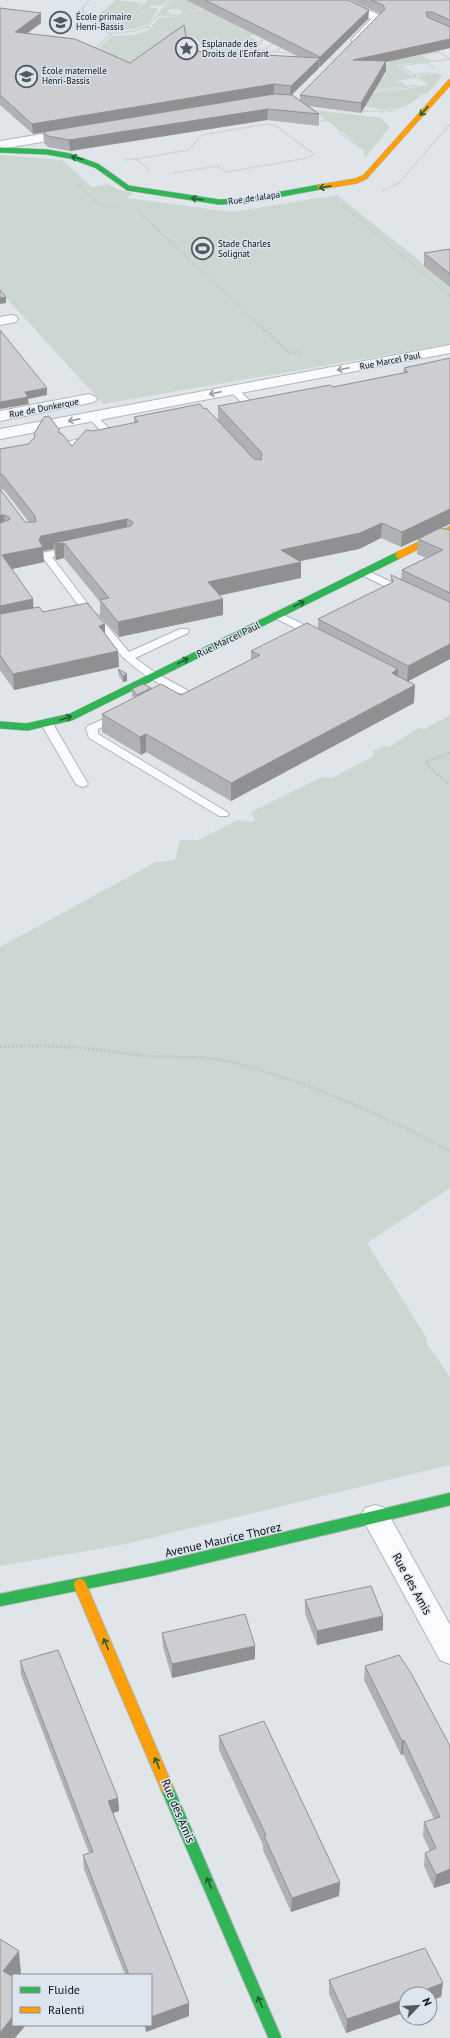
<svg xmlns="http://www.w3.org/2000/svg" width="450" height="2038" viewBox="0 0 450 2038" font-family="'PT Sans',sans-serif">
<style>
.green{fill:#cbd7d0}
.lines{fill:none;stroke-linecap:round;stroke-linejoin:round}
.lane-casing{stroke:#b2b6ba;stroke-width:2}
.street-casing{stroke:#b2b6ba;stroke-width:2}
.fast-far2-casing{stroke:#b2b6ba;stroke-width:6}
.fast-far1-casing{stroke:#b2b6ba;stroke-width:8}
.fast-casing{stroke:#b2b6ba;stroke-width:14}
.slow-far2-casing{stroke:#b2b6ba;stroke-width:6}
.slow-far1-casing{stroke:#b2b6ba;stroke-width:8}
.slow-casing{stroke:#b2b6ba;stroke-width:14}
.path-far2{stroke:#c2c4c5;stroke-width:1.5;stroke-dasharray:1 1;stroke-linecap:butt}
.path-far1{stroke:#c2c4c5;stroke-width:2;stroke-dasharray:1.5 1.5;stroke-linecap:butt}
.path{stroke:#c2c4c5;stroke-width:2.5;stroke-dasharray:2 2;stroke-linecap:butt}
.lane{fill:#fafbfc;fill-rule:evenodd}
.street{fill:#fafbfc;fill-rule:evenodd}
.fast-far2{stroke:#30b455;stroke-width:5}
.fast-far1{stroke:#30b455;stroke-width:7}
.fast{stroke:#30b455;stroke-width:12}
.slow-far2{stroke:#ff9f0a;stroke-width:5}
.slow-far1{stroke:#ff9f0a;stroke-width:7}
.slow{stroke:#ff9f0a;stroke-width:12}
.wall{fill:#b0b1b5;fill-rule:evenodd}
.shaded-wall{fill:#909093}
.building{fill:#cdced2;stroke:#909093}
.oneway{stroke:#1d6032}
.oneway2{stroke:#9a9c9e}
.labels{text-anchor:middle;stroke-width:3;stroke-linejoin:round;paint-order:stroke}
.far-poi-label{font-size:9px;fill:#0a0d10;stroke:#dce5ee;text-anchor:start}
.far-street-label{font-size:9px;fill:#0a0d10;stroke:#dce5ee}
.street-label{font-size:10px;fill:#0a0d10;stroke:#dce5ee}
.near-street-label{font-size:12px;fill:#0a0d10;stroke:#dce5ee}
</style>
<rect width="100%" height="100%" fill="#e0e5ea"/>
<g class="green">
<path d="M 116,0 L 143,3 L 132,13 L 149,0 L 168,0 L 162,6 L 151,5 L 149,7 L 159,9 L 148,24 C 128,32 109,34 93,20 L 98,17 L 122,19 L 97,16 Z"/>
<path d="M 172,0 L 207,0 L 219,4 L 181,14 L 182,11 C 177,8 172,8 167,11 L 172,14 L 161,15 L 160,13 Z"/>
<path d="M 221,6 L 242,27 L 241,30 L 254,31 L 257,34 L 250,36 L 258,42 L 250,53 L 246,52 L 242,56 L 209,52 L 195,38 L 154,28 L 152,25 L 159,18 L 180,16 Z"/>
<path d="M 152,29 L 184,37 L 183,43 L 191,42 L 213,60 L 149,70 L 97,50 L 112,36 L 133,35 Z"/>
<path d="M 419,40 L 437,52 L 419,55 L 427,61 L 396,65 L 413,77 L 395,80 L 403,86 L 371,91 L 368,78 L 383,79 L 387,71 L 382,70 L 388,69 L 385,67 L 394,57 Z"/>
<path d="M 434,73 L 443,75 L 427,94 L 422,94 C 400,115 389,110 361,106 L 372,94 L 428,85 L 419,76 Z"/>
<path d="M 316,110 L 381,118 L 390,127 L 364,159 L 364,150 Z"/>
<path d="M 0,155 L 62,160 L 92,187 L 108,184 L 117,189 L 133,193 L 127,198 L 233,212 L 337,195 L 450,285 L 450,344 L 103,404 L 0,291 Z"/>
<path d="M 450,715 L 450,1188 L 367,1243 L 426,1337 L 427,1344 L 450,1377 L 450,1465 L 126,1544 L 0,1566 L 0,947 L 156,862 L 175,860 L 180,840 L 198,840 L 238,820 L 251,822 L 255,820 L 251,812 L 322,777 L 332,778 L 374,756 L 373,751 L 384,746 L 389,747 L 419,728 L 424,729 Z"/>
</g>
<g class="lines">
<defs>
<g id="lane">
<path d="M 234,387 L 237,388 L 255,406 L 261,406 L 261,410 L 250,411 L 229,390 Z"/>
<path d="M 92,413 L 95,414 L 114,434 L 114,438 L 61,447 L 61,443 L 104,434 L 87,416 Z"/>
<path d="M 71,547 L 76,550 L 75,552 L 52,557 L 91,608 L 90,610 L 70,612 L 69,610 L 70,608 L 79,606 L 41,555 L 42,553 Z"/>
<path d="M 364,569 L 408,590 L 409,592 L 404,595 L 400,594 L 360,574 L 359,572 L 360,570 Z"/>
<path d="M 277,612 L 301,623 L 317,638 L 316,640 L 308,640 L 293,627 L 273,617 L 272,615 L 273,613 Z"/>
<path d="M 94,614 L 98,615 L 129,652 L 180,629 L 188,629 L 189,631 L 188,633 L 135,658 L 157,674 L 187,690 L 188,692 L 187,694 L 177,693 L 161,700 L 153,700 L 152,698 L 153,696 L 169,689 C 133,670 112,650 89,617 Z"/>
<path d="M 117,713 L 121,714 L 123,716 L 121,718 L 98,729 L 98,734 L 227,812 L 229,814 L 227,816 L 219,816 L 89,738 L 86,728 L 88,726 Z"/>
<path d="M 47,721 L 53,724 L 88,784 L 86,786 L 82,787 L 76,784 L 41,724 Z"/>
</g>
<g id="street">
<path d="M 331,0 L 346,0 L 382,16 L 384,18 L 361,42 L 353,42 L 351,40 L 353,38 L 371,19 Z"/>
<path d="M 73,129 L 77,130 L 79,133 L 77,136 L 0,149 L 0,141 Z"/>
<path d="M 11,315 L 16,316 L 18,319 L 16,322 L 0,325 L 0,317 Z"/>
<path d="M 450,345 L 450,353 L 0,439 L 0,429 Z"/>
<path d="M 89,394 L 94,396 L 97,399 L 94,402 L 0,421 L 0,411 Z"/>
<path d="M 375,1505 L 385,1508 L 450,1625 L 450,1664 L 440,1660 L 361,1516 L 365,1508 Z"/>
</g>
<path id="fast-far2" d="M 0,150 L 47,152 L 70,156 L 97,166 L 128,188 L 219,202 L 244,201 L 320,187"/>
<path id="fast-far1" d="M 0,725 L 27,727 L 71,717 L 399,555"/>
<g id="fast">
<path d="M 0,1600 L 155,1569 L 450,1499"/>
<path d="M 167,1788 L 275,2038"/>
</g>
<path id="slow-far2" d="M 320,187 L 356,181 L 365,177 L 450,82"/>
<path id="slow-far1" d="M 399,555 L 450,530"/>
<path id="slow" d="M 80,1585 L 167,1788"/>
</defs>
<use href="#lane" class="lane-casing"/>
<use href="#street" class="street-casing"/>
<use href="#fast-far2" class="fast-far2-casing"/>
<use href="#fast-far1" class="fast-far1-casing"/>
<use href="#fast" class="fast-casing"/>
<use href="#slow-far2" class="slow-far2-casing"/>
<use href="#slow-far1" class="slow-far1-casing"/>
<use href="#slow" class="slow-casing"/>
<g class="path-far2">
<path d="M 89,0 L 82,9 L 96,27 L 111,34"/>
<path d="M 157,16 L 170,0"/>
<path d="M 90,21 L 97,16"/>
<path d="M 175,34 L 147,27 L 157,16 L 179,15 L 208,9"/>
<path d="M 184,36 L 190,38 L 209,54"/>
<path d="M 282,45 L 277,52 L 296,54"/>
<path d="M 256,49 L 277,52"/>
<path d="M 93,50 L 111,34 L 134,31 L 147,27"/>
<path d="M 251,56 L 249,56 L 262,41 L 261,35"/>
<path d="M 257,56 L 275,42"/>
<path d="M 326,58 L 338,59"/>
<path d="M 431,61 L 420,55 L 439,52"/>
<path d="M 434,68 L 426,62 L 450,59 L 436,50"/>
<path d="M 414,75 L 400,66 L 426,62"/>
<path d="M 423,81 L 414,75 L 428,73"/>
<path d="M 406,87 L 397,80 L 416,77"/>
<path d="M 371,93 L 417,85"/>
<path d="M 309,106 L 327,120"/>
<path d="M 359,111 L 394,111"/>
<path d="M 316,122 L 328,120 L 339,129 L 341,134 L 362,149"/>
<path d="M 136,159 L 188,150 L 202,135 L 266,124 L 276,126 L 314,154 L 307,158 L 227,172 L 217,166 L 173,173"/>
<path d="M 125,160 L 136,159 L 150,170"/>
<path d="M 83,184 L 77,185 L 100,205 L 117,208"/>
<path d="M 383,191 L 399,183 L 450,124"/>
<path d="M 342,205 L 450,296"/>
<path d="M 139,212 L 259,325"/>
</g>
<path class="path-far1" d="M 258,324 L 289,353 L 299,352 L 303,355"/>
<g class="path">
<path d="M 450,753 L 425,762 L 435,773 L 450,784"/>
<path d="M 0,1047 C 27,1045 54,1046 82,1048 C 104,1050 126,1054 148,1056 C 176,1058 204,1055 232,1062 C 308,1082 381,1114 450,1151"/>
</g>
<use href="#lane" class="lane"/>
<use href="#street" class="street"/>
<use href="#fast-far2" class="fast-far2"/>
<use href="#fast-far1" class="fast-far1"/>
<use href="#fast" class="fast"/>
<use href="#slow-far2" class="slow-far2"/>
<use href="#slow-far1" class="slow-far1"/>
<use href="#slow" class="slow"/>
</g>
<g class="wall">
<path d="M 186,0 L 348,0 L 369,10 L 368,19 L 292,95 L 300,101 L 300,95 L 381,14 L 350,0 L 450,0 L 450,48 L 386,62 L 386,71 L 361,113 L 308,106 L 319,114 L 319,126 L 267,120 L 70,151 L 48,147 L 44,143 L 43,132 L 33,134 L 0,105 L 0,8 L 41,13 L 41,23 L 27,33 L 130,63 L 189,51 L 299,57 Z"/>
<path d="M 450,249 L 450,287 L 424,266 L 424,253 Z"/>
<path d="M 450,358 L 450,524 L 441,528 L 450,530 L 450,659 L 408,681 L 414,703 L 231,801 L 146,752 L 141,755 L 102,732 L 102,714 L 134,698 L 132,696 L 132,689 L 151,689 L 181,695 L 251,660 L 251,651 L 318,629 L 318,619 L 391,583 L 391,575 L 401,580 L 402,570 L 426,558 L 417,554 L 418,539 L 401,547 L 381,538 L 359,549 L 299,561 L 301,578 L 219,595 L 223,615 L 119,637 L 100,616 L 100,602 L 64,558 L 56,560 L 55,558 L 54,549 L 43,551 L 44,562 L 11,569 L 33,608 L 43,612 L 105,624 L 105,634 L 118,651 L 119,667 L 14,690 L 0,670 L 0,449 L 28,444 L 34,438 L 34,434 L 59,433 L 72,446 L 93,431 L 134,423 L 134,417 L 204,409 L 218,420 L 218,406 L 333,387 L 403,373 L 404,368 ZM 0,489 L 4,490 L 29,522 L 25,522 Z"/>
<path d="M 118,669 L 127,674 L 127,681 L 123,682 L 119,676 Z"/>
<path d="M 305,1600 L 383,1630 L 317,1645 L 305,1614 Z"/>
<path d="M 162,1633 L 255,1659 L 172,1678 L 163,1647 Z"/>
<path d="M 20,1661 L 118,1798 L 119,1811 L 113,1813 L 189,2003 L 189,2016 L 146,2032 L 144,2025 L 151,2025 L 151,1975 L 125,1975 L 84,1869 L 83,1855 L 89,1853 L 21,1675 Z"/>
<path d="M 365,1666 L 450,1746 L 450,1883 L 434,1888 L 424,1866 L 425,1853 L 430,1851 L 423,1836 L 424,1822 L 434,1819 L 403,1754 L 401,1755 L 364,1680 Z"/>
<path d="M 219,1736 L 340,1882 L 339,1896 L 291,1912 L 263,1850 L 263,1845 L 219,1750 Z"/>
<path d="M 329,1980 L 443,1983 L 441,1997 L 406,1994 L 406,2012 L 346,2033 L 329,1994 Z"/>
</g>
<g class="shaded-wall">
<path d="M 369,10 L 368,19 L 320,67 L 320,57 Z"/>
<path d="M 41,13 L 41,23 L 16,42 L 15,32 Z"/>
<path d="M 450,39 L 450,48 L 386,62 L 386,71 L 361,113 L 361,103 L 353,60 Z"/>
<path d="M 320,58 L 319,68 L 290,96 L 291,86 Z"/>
<path d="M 274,84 L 274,95 L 33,134 L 32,124 Z"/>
<path d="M 268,109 L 267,120 L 70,151 L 69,140 Z"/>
<path d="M 6,297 L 6,303 L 0,304 L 0,298 Z"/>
<path d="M 47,388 L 47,395 L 28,399 L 29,404 L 0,409 L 0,402 L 25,392 Z"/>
<path d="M 450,509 L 450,524 L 401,547 L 402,532 Z"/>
<path d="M 0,515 L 4,515 L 5,530 L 0,530 Z"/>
<path d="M 127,519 L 128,534 L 64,543 L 64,558 L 56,560 L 55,544 L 54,543 L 54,549 L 43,551 L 44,562 L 3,571 L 2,555 L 39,540 L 41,536 Z"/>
<path d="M 382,523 L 381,538 L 359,549 L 281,565 L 281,550 Z"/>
<path d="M 301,562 L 301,578 L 208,598 L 208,582 Z"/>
<path d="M 33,599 L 34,614 L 0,621 L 0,606 Z"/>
<path d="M 223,599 L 223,615 L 119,637 L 118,622 Z"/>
<path d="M 105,624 L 105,640 L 99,626 Z"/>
<path d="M 450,644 L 450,659 L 407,682 L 408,666 Z"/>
<path d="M 118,651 L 119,667 L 14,690 L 13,674 Z"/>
<path d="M 398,669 L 398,687 L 392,673 Z"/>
<path d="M 127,674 L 127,681 L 123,682 L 123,676 Z"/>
<path d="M 415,685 L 414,703 L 231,801 L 231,783 Z"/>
<path d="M 151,688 L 151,695 L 137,702 L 137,695 Z"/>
<path d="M 146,734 L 146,752 L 141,755 L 140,737 Z"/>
<path d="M 383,1616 L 383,1630 L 317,1645 L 317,1631 Z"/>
<path d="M 255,1646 L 255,1659 L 172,1678 L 172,1664 Z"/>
<path d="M 404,1740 L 403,1754 L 401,1755 L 402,1741 Z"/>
<path d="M 118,1798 L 119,1811 L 108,1815 L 108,1801 Z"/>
<path d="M 450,1869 L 450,1883 L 434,1888 L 436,1875 Z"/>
<path d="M 340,1882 L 339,1896 L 291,1912 L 292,1898 Z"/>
<path d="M 19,1951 L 21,1974 L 20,1975 L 13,1975 L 13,1984 L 3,1971 Z"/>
<path d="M 443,1983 L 441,1997 L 430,2001 L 430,1994 L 417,1994 L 417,1993 Z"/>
<path d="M 406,1999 L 406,2012 L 346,2033 L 347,2019 Z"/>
<path d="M 189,2003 L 189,2016 L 146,2032 L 146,2025 L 151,2025 L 151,2017 Z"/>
<path d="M 13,2016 L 13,2025 L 26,2025 L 15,2038 L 0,2038 L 0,2033 Z"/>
</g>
<g class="building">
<path d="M 205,0 L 348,0 L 369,10 L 320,57 Z"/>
<path d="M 371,0 L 450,0 L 450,20 L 432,12 L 426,12 L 427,17 L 450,27 L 450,39 L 353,60 L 386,61 L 361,103 L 300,95 L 385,9 L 383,5 Z"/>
<path d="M 0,8 L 41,13 L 15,32 L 75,39 L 130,63 L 184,25 L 189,51 L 320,58 L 291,86 L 274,84 L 32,124 L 0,95 Z"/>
<path d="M 274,94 L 292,95 L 319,114 L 268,109 L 69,140 L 48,136 L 43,132 Z"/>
<path d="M 450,249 L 450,274 L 424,253 Z"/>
<path d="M 0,290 L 6,297 L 0,298 Z"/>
<path d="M 0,330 L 47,388 L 25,392 L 28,397 L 0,402 Z"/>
<path d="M 450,358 L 450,509 L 402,532 L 382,523 L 360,533 L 281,550 L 301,562 L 208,582 L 223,599 L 118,622 L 100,600 L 109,598 L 64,543 L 55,544 L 54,543 L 131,526 L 133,522 L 127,519 L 41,536 L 39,540 L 43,547 L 2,555 L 33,599 L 0,606 L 0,523 L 9,520 L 10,518 L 4,515 L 0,515 L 0,489 L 25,522 L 36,522 L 35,516 L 3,475 L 0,474 L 0,449 L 28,444 L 35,437 L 34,434 L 44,417 L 49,416 L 59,429 L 59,433 L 62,434 L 72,446 L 86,430 L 93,431 L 138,422 L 134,417 L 200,404 L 204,409 L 206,408 L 254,459 L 261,460 L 262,453 L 218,406 L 330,385 L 333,387 L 408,372 L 404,368 Z"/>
<path d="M 440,528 L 450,530 L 450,593 L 402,570 L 443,550 L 418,539 Z"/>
<path d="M 391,575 L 450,602 L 450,644 L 408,666 L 318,619 L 393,582 Z"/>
<path d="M 87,603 L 105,624 L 99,626 L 118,651 L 13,674 L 0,655 L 0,614 L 39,607 L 43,612 Z"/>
<path d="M 307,623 L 398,669 L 392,673 L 415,685 L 231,783 L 146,734 L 140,737 L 102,714 L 161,684 L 181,695 L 260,655 L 251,651 Z"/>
<path d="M 118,669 L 127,674 L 123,676 Z"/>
<path d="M 143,684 L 151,688 L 137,695 L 132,689 Z"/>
<path d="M 371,1586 L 383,1616 L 317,1631 L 305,1600 Z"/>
<path d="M 245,1614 L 255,1646 L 172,1664 L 162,1633 Z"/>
<path d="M 58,1650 L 118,1798 L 108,1801 L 189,2003 L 151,2017 L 151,1975 L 129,1975 L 83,1855 L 93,1852 L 20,1661 Z"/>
<path d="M 399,1655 L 411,1673 L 450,1746 L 450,1869 L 436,1875 L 425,1853 L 436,1848 L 424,1822 L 440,1817 L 404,1740 L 402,1741 L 365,1666 Z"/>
<path d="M 264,1721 L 340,1882 L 292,1898 L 264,1836 L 266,1835 L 219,1736 Z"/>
<path d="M 0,1939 L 19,1951 L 3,1971 L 13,1977 L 13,2016 L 0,2033 Z"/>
<path d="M 425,1948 L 443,1983 L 417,1993 L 418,1994 L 406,1994 L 406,1999 L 347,2019 L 329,1980 Z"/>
</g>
<defs><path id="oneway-shaft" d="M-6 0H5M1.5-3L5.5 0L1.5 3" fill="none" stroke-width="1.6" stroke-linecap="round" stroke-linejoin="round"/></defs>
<g class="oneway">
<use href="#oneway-shaft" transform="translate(424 111) rotate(132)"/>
<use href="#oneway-shaft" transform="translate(77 158) rotate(-165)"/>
<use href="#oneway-shaft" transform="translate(325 187) rotate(170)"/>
<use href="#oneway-shaft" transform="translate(197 199) rotate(-172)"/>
<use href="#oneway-shaft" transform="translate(299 604) rotate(-26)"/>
<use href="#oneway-shaft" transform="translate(183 661) rotate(-26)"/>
<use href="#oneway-shaft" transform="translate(66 718) rotate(-19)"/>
<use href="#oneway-shaft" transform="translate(106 1644) rotate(-113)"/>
<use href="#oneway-shaft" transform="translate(157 1763) rotate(-113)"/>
<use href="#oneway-shaft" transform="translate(209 1883) rotate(-113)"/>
<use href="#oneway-shaft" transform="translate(260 2002) rotate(-113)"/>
</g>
<g class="oneway2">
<use href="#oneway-shaft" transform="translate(343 369) rotate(169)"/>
<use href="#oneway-shaft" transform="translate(215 393) rotate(169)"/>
<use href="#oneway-shaft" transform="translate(74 420) rotate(169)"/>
</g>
<defs>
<symbol id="school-ring" viewBox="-11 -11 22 22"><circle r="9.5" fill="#dce5ee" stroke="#55595c" stroke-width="1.5"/><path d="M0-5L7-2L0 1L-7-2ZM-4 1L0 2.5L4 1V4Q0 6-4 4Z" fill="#55595c"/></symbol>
<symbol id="sight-ring" viewBox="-11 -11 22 22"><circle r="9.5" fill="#dce5ee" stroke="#55595c" stroke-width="1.5"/><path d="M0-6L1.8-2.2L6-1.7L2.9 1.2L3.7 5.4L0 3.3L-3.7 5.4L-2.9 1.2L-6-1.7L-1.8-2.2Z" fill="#55595c"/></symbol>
<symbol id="stadium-ring" viewBox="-11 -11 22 22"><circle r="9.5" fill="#dce5ee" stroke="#55595c" stroke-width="1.5"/><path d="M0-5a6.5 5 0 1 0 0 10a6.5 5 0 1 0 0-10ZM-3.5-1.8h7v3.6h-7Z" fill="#55595c"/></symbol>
</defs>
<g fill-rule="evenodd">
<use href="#school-ring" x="48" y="10" width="25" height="25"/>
<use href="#sight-ring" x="174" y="36" width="25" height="25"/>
<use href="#school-ring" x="14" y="64" width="25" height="25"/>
<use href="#stadium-ring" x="190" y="236" width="25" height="25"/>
</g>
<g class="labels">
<g class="far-poi-label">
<text x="76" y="20">École primaire<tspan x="76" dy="10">Henri-Bassis</tspan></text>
<text x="202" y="47">Esplanade des<tspan x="202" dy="10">Droits de l'Enfant</tspan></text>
<text x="42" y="74">École maternelle<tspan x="42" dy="10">Henri-Bassis</tspan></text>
<text x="218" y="247">Stade Charles<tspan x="218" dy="10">Solignat</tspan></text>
</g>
<g class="far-street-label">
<text transform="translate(254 198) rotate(-8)" y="3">Rue de Jalapa</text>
<text transform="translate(390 361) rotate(-11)" y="3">Rue Marcel Paul</text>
<text transform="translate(44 408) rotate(-11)" y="3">Rue de Dunkerque</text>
</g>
<g class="street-label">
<text transform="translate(228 639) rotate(-26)" y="4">Rue Marcel Paul</text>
</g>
<g class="near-street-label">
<text transform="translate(223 1540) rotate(-13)" y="4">Avenue Maurice Thorez</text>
<text transform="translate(412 1584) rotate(61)" y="4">Rue des Amis</text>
<text transform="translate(178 1811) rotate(67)" y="4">Rue des Amis</text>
</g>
</g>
<rect x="12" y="1974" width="140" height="52" fill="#dce5ee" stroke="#888f95"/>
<rect x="20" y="1987" width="20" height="6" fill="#30b455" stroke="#888f95"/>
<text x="48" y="1994" font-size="12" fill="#0a0d10">Fluide</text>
<rect x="20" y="2007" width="20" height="6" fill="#ff9f0a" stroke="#888f95"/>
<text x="48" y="2014" font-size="12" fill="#0a0d10">Ralenti</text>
<g transform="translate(418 2006) rotate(65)"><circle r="19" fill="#dce5ee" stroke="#888f95"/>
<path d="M0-3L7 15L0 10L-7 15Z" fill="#55595c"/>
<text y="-6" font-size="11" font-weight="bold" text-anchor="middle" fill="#0a0d10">N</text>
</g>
</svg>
